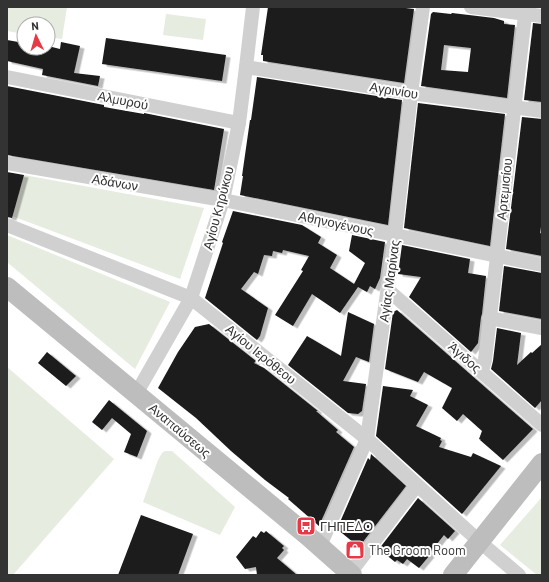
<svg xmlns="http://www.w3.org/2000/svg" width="549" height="582" viewBox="0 0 549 582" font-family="Barlow,sans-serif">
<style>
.green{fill:#e6ecdf}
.building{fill:#1a1a1a;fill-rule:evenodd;filter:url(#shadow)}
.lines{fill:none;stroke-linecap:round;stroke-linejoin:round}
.street{stroke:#d0d0d0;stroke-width:14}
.secondary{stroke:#bdbdbd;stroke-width:20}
.labels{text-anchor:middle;stroke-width:4;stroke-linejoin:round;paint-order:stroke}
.street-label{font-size:13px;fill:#333;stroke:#fff}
.poi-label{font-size:13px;fill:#333;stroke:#fff;text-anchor:start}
</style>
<defs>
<filter id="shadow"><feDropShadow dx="4.5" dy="2.5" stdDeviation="0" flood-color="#0004"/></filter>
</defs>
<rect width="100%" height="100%" fill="#fff"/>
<g class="green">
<path d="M 7,7 L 67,7 L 62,39 L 48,37 L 48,24 L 24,24 L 24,34 L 7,31 Z"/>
<path d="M 166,14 L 206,19 L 203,40 L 163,35 Z"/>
<path d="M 24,175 L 204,208 L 180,279 L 12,216 Z"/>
<path d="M 7,235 L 170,302 L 135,369 L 7,262 Z"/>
<path d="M 7,367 L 114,459 L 13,575 L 7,575 Z"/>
<path d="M 165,451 L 172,451 L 235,507 L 220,535 L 143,502 L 158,460 L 162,453 Z"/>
<path d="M 542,497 L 542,575 L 537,575 L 500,545 Z"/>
</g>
<g class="building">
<path d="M 268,7 L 397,7 L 414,9 L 404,83 L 263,61 L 263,55 L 261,55 Z"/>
<path d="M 433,12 L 451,14 L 452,13 L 494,18 L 504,21 L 504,24 L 515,25 L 507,98 L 421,86 L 431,14 ZM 444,45 L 471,48 L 468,72 L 441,70 Z"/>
<path d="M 533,23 L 542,24 L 542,102 L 524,100 Z"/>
<path d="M 106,38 L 226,55 L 222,81 L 102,64 Z"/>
<path d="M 7,40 L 24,43 L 24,48 L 48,48 L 48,46 L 60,49 L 61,42 L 80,46 L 74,73 L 100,76 L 98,86 L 42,75 L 43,69 L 7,61 Z"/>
<path d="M 257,77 L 402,100 L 388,225 L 240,195 L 243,176 L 242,176 L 250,120 L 251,120 Z"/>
<path d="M 7,86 L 104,105 L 104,107 L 144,114 L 144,113 L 224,129 L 214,190 L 7,155 Z"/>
<path d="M 418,103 L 505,114 L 490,246 L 404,228 Z"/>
<path d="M 522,117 L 542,119 L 542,220 L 540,233 L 542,234 L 542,256 L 506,249 Z"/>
<path d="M 7,172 L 24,175 L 12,218 L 7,217 Z"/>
<path d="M 233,211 L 302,225 L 321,237 L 318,243 L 337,255 L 330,268 L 354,284 L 365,263 L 349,251 L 352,235 L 385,242 L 380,278 L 375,289 L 370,286 L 367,292 L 358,287 L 340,313 L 312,294 L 293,326 L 275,315 L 303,271 L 301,270 L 309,256 L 283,250 L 282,253 L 273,251 L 272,256 L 264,255 L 258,274 L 254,272 L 241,289 L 268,308 L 260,336 L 257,340 L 205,298 L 223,243 L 222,242 Z"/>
<path d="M 402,245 L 470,259 L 468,273 L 486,276 L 482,314 L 481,317 L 478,343 L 471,352 L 409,297 L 421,277 L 398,274 Z"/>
<path d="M 504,266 L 542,273 L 542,319 L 499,311 Z"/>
<path d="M 397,310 L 533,429 L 503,460 L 480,440 L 481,440 L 479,439 L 482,431 L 463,414 L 457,421 L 442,408 L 452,388 L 424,372 L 418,382 L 385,369 L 393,312 Z"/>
<path d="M 348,312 L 374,324 L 369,362 L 356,357 L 343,381 L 366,384 L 362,411 L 358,414 L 348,413 L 288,365 L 307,336 L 341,356 Z"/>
<path d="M 209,324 L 256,361 L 254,363 L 264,368 L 318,411 L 316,411 L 338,430 L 336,432 L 354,447 L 319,526 L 288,499 L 289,498 L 265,480 L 231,451 L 196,418 L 158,388 L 178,352 L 195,327 Z"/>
<path d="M 497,328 L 521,333 L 517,365 L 531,352 L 532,353 L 542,344 L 542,400 L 535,408 L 491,369 L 493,361 Z"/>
<path d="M 47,352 L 76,376 L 66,386 L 38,363 Z"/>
<path d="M 383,386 L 413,390 L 410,396 L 428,405 L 416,426 L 441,438 L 440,440 L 442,441 L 439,447 L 471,457 L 473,453 L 501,466 L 462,514 L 376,436 Z"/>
<path d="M 109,400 L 147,431 L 137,457 L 124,452 L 131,434 L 112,418 L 102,430 L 92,422 Z"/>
<path d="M 371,454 L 406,486 L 359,547 L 337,529 L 368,458 L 370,460 Z"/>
<path d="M 418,498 L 455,531 L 448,539 L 444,535 L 429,554 L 430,555 L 419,568 L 407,559 L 403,564 L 397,560 L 395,562 L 379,549 Z"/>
<path d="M 141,515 L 193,534 L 178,575 L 118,575 Z"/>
<path d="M 261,531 L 264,533 L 266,531 L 284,546 L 282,548 L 284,550 L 277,558 L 297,575 L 257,575 L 256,567 L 245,569 L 236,557 L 253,536 L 256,538 Z"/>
</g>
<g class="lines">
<g class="street">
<path d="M 471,7 L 542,16"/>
<path d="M 246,67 L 411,93 L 542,111"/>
<path d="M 7,77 L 239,123"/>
<path d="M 7,163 L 223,200 L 542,265"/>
<path d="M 7,225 L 191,298 L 367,439 L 417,485 L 480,542 L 519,575"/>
<path d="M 388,290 L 542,425"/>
<path d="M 489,318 L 542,328"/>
<path d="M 482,371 L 485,360 L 526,7"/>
<path d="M 136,394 L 191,298 L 223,200 L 239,123 L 246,67 L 253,7"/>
<path d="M 320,546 L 367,439 L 395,235 L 411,93 L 423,7"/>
<path d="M 350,573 L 417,485"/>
</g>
<g class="secondary">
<path d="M 7,287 L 308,536 L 352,575"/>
<path d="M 453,575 L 542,463"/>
</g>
</g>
<defs>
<symbol id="bus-square" viewBox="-11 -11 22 22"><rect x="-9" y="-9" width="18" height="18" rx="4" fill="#e63946" stroke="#fff"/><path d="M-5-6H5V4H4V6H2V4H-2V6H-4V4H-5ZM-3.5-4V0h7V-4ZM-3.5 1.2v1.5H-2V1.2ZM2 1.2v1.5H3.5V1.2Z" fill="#fff"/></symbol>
<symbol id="shop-square" viewBox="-11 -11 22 22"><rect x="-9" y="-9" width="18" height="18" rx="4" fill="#e63946" stroke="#fff"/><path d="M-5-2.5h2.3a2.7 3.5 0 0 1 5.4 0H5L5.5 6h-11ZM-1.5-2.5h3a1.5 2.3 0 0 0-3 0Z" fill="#fff"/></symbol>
</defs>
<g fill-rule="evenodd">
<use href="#bus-square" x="295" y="515" width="22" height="22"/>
<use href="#shop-square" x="344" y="539" width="22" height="22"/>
</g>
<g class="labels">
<g class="street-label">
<text transform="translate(394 90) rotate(9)" y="5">Αγρινίου</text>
<text transform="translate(123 100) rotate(11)" y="5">Αλμυρού</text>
<text transform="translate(115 182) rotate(10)" y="5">Αδάνων</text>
<text transform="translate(504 189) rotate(-84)" y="5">Αρτεμισίου</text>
<text transform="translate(218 208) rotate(-75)" y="5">Αγίου Κηρύκου</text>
<text transform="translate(336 223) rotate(12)" y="5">Αθηνογένους</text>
<text transform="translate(389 281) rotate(-82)" y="5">Αγίας Μαρίνας</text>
<text transform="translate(261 354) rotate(39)" y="5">Αγίου Ιερόθεου</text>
<text transform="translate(465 357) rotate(41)" y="5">Άγιδος</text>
<text transform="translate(180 430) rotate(40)" y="5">Αναπαύσεως</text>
</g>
<g class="poi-label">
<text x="320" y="531">ΓΗΠΕΔΟ</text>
<text x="369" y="555">The Groom Room</text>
</g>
</g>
<rect width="549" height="582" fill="none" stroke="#333333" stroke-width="16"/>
<g transform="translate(36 36) rotate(355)"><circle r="19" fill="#ffffff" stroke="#adadad"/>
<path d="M0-3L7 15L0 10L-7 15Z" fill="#e63946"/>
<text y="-6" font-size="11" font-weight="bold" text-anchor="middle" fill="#333333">N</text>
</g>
</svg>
